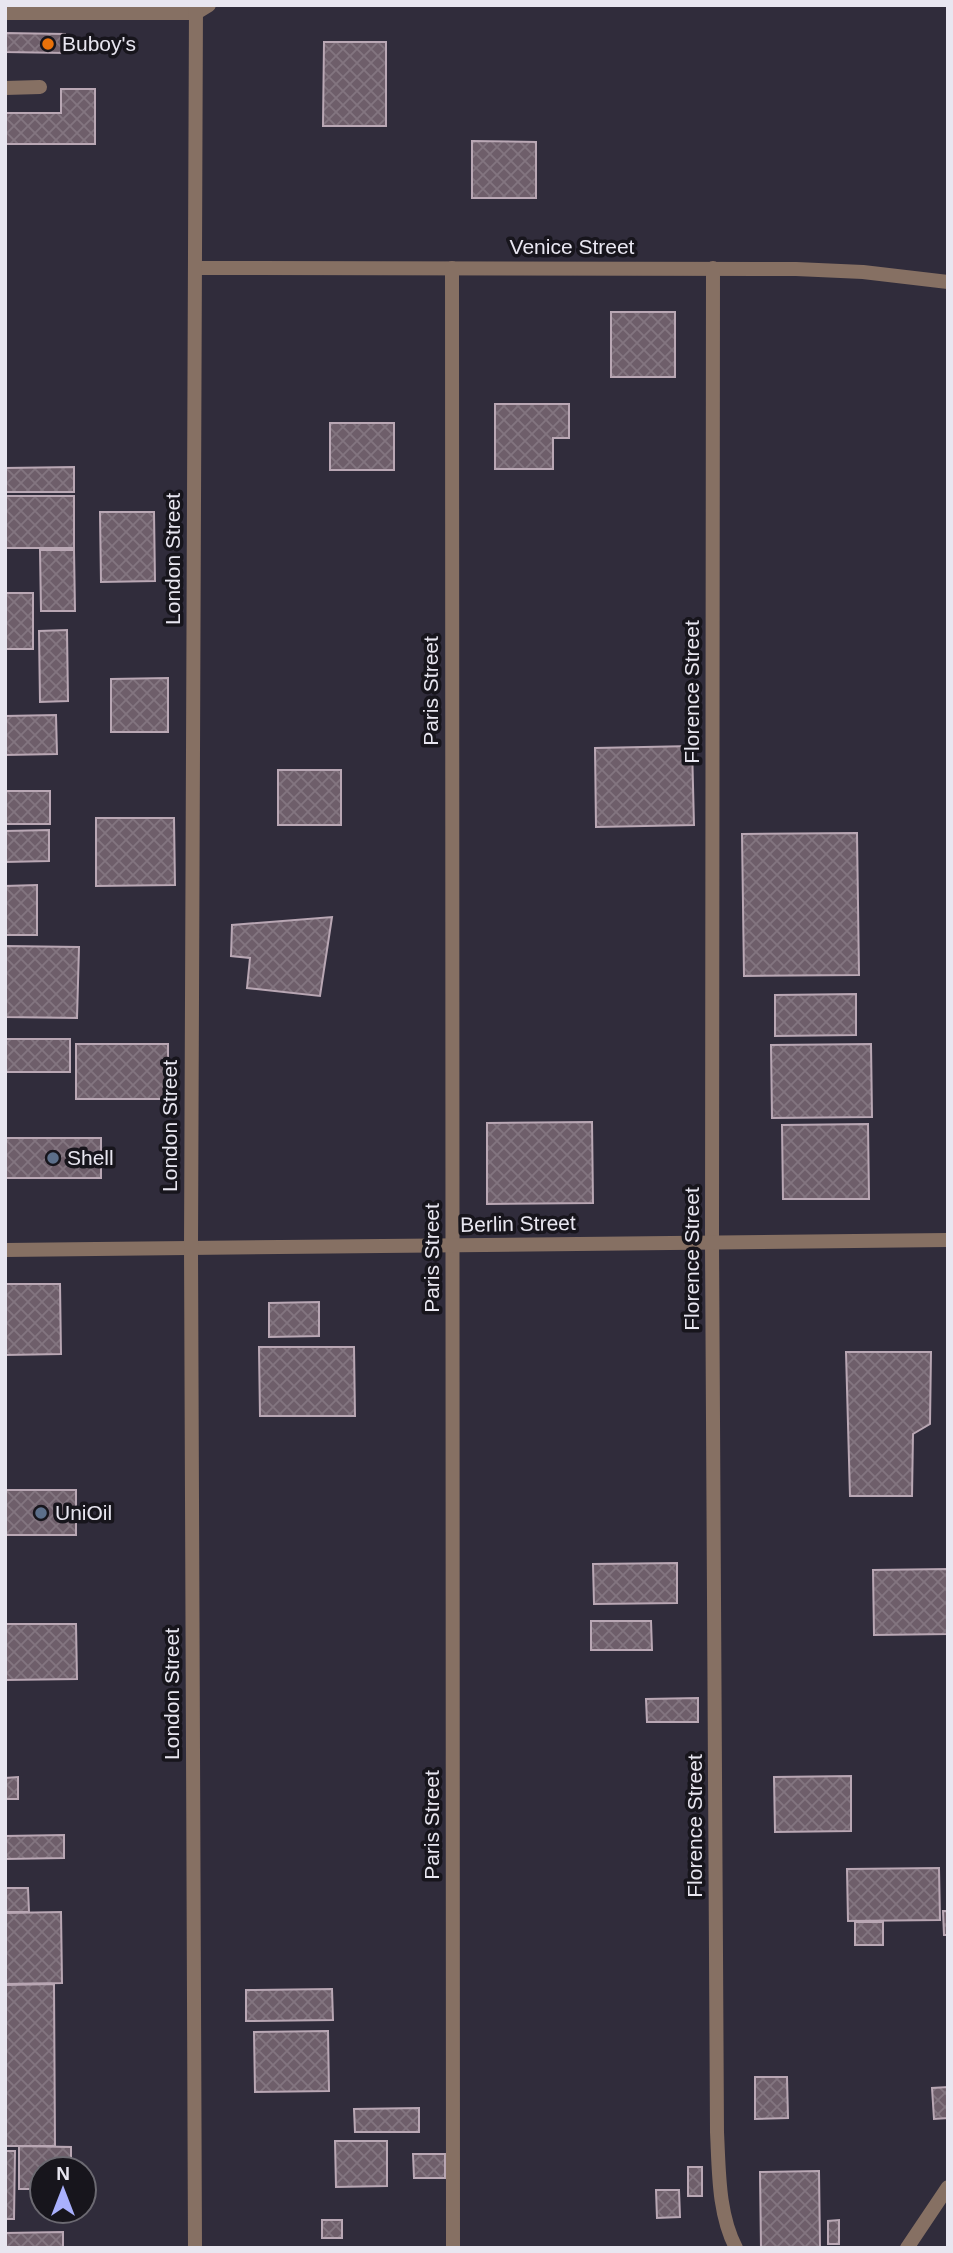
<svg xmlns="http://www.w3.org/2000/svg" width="953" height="2253" viewBox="0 0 953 2253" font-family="Arial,sans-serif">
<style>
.building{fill:url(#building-cross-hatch);stroke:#b9a7b4;stroke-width:2}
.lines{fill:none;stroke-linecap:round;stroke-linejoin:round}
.lane{stroke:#867063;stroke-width:14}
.street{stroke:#867063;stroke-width:14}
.food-dot{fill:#e8710a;stroke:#17151c;stroke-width:2.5}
.service-dot{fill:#5c6f8a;stroke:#17151c;stroke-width:2.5}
.labels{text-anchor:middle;stroke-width:7;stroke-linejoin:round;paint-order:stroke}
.poi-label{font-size:21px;fill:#e8e6f0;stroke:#17151c;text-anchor:start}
.street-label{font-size:21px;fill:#e8e6f0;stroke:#17151c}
</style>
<defs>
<pattern id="building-cross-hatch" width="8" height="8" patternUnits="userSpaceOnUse" patternTransform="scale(1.75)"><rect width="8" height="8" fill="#6e5e6a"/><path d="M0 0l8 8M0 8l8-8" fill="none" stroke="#837580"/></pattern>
</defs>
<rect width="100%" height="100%" fill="#302c3b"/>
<g class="building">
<path d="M 5,33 L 65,34 L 65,53 L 5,52 Z"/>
<path d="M 324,42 L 386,42 L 386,126 L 323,126 Z"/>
<path d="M 61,89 L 95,89 L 95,144 L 5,144 L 5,113 L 61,113 Z"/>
<path d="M 472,141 L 536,142 L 536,198 L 472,198 Z"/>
<rect x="611" y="312" width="64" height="65"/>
<path d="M 495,404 L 569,404 L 569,438 L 553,438 L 553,469 L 495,469 Z"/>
<rect x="330" y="423" width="64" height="47"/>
<path d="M 74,467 L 74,492 L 5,492 L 5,468 Z"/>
<rect x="5" y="496" width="69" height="52"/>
<path d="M 100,512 L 154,512 L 155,581 L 101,582 Z"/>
<path d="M 40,550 L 74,550 L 75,611 L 41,611 Z"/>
<rect x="5" y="593" width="28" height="56"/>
<path d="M 67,630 L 68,701 L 40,702 L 39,631 Z"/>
<path d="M 168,678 L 168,732 L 111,732 L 111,679 Z"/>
<path d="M 56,715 L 57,754 L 5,755 L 5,716 Z"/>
<path d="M 692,746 L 694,825 L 596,827 L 595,748 Z"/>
<rect x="278" y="770" width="63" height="55"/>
<rect x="5" y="791" width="45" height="33"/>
<path d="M 96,818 L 174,818 L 175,885 L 96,886 Z"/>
<path d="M 49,830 L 49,861 L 5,862 L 5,831 Z"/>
<path d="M 857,833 L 859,975 L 744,976 L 742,834 Z"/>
<path d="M 37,885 L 37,935 L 5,935 L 5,886 Z"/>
<path d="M 332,917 L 320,996 L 247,988 L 250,958 L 231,956 L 232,925 Z"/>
<path d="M 5,946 L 79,947 L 77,1018 L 5,1017 Z"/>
<path d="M 856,994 L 856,1035 L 775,1036 L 775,995 Z"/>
<rect x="5" y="1039" width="65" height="33"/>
<rect x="76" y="1044" width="92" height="55"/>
<path d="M 871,1044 L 872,1117 L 772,1118 L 771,1045 Z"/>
<path d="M 592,1122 L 593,1203 L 487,1204 L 487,1123 Z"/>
<path d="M 868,1124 L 869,1199 L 783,1199 L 782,1125 Z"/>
<rect x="5" y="1138" width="96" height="40"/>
<path d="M 5,1284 L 60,1284 L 61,1354 L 5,1355 Z"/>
<path d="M 319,1302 L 319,1336 L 269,1337 L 269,1303 Z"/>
<path d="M 259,1347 L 354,1347 L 355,1416 L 260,1416 Z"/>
<path d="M 846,1352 L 931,1352 L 930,1424 L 913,1434 L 912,1496 L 850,1496 Z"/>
<rect x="5" y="1490" width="71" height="45"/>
<path d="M 677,1563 L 677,1603 L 594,1604 L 593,1564 Z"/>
<path d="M 948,1569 L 948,1634 L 874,1635 L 873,1570 Z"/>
<path d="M 591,1621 L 651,1621 L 652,1650 L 591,1650 Z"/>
<path d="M 5,1624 L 76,1624 L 77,1679 L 5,1680 Z"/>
<path d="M 698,1698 L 698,1722 L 647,1722 L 646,1699 Z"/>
<path d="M 851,1776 L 851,1831 L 775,1832 L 774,1777 Z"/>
<path d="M 18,1777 L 18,1799 L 5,1799 L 5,1778 Z"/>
<path d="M 64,1835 L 64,1858 L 5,1859 L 5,1836 Z"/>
<path d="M 939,1868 L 940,1920 L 848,1921 L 847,1869 Z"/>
<path d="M 5,1888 L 28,1888 L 29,1912 L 5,1912 Z"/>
<path d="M 943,1911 L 948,1911 L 948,1935 L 944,1935 Z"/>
<path d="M 61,1912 L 62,1983 L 5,1984 L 5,1913 Z"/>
<rect x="855" y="1922" width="28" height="23"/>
<path d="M 54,1984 L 55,2146 L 5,2146 L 5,1985 Z"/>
<path d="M 332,1989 L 333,2020 L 246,2021 L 246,1990 Z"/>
<path d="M 328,2031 L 329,2091 L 255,2092 L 254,2032 Z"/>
<path d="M 755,2077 L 787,2077 L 788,2118 L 755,2119 Z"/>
<path d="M 948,2087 L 948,2118 L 934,2119 L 932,2088 Z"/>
<path d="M 419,2108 L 419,2132 L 355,2132 L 354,2109 Z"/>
<path d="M 335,2141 L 387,2141 L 387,2186 L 336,2187 Z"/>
<path d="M 19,2146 L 71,2147 L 71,2169 L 42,2169 L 42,2189 L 19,2189 Z"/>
<path d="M 5,2151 L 15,2151 L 14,2219 L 5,2219 Z"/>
<path d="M 413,2154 L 445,2154 L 445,2178 L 414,2178 Z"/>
<rect x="688" y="2167" width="14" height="29"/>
<path d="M 819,2171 L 820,2248 L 761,2248 L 760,2172 Z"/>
<path d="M 656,2190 L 679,2190 L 680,2217 L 657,2218 Z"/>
<rect x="322" y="2220" width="20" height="18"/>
<path d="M 839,2220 L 839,2244 L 828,2244 L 828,2221 Z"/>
<path d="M 63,2232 L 63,2248 L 5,2248 L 5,2233 Z"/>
</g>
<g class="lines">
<path class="lane" d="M 5,88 L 40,87"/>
<g class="street">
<path d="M 5,13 L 196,13 L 209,5"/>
<path d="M 195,268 L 796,269 L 863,272 L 948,282"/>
<path d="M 452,268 L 453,2248"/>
<path d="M 713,268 L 712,1242 L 717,2132 C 719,2170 718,2214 736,2248"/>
<path d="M 5,1250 L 948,1240"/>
<path d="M 195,2248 L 191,1248 L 196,5"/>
<path d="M 907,2248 L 948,2187"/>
</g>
</g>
<circle class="food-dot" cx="48" cy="44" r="7"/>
<g class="service-dot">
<circle cx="53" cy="1158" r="7"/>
<circle cx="41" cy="1513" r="7"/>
</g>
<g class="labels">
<g class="poi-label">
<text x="62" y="51">Buboy's</text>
<text x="67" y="1165">Shell</text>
<text x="55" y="1520">UniOil</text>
</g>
<g class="street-label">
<text x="572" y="254">Venice Street</text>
<text transform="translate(173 559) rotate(-90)" y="7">London Street</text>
<text transform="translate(431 691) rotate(-90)" y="7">Paris Street</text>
<text transform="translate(692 692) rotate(-90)" y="7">Florence Street</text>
<text transform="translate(170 1126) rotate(-90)" y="7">London Street</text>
<text transform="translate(518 1224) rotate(-1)" y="7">Berlin Street</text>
<text transform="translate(432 1258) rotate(-90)" y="7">Paris Street</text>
<text transform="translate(692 1259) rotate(-90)" y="7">Florence Street</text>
<text transform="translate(172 1694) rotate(-90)" y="7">London Street</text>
<text transform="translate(432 1825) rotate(-90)" y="7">Paris Street</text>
<text transform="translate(695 1826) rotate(-90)" y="7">Florence Street</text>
</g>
</g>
<rect width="953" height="2253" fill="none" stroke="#e8e6f0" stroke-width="14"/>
<g transform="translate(63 2190)"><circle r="33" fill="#17151c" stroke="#6b6971" stroke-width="2"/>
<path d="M0-5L12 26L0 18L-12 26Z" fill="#a9b0fc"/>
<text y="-10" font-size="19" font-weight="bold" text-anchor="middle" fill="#e8e6f0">N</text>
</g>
</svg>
